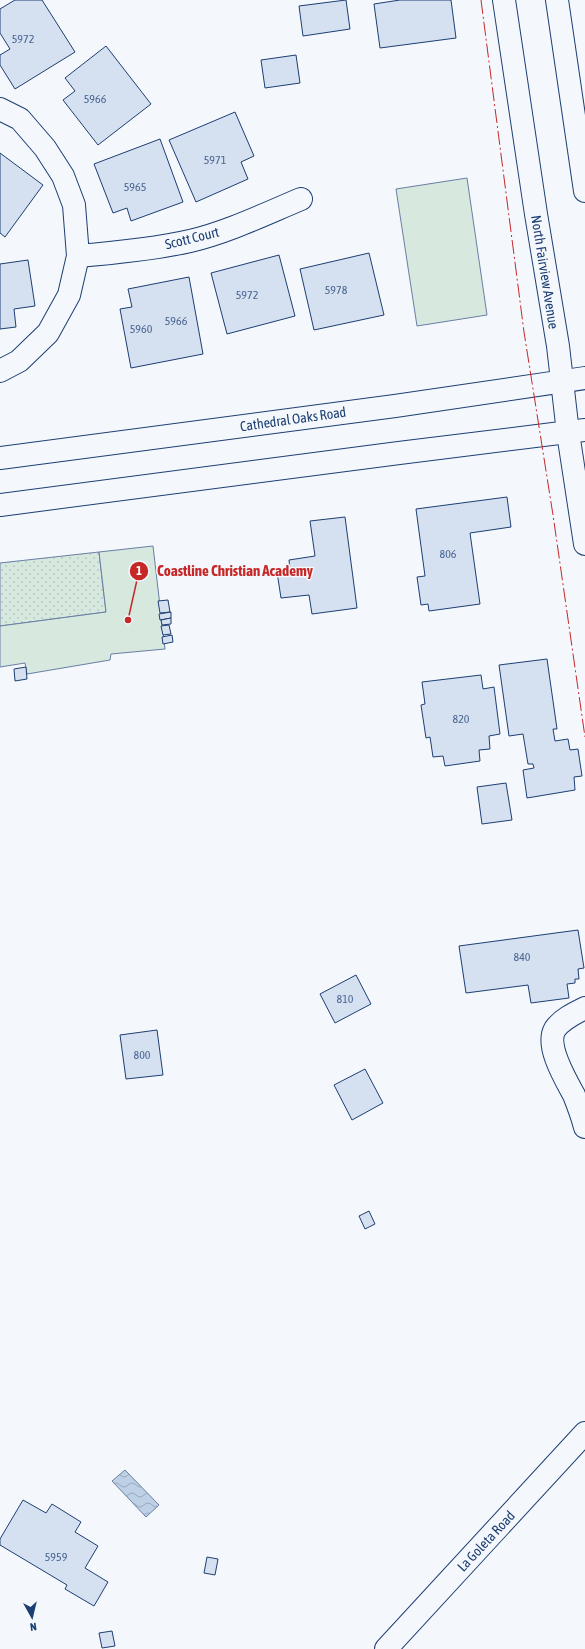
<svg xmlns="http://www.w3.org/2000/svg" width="585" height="1649" viewBox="0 0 585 1649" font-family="'Asap Condensed',sans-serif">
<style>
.grass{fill:url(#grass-dots);stroke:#687fa3}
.park{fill:#d7e8df;stroke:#687fa3}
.water{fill:url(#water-waves);stroke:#687fa3}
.building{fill:#d5e0f0;stroke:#1d3f73}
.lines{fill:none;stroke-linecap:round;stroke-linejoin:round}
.minor-casing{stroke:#1d3f73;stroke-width:24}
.major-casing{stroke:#1d3f73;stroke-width:24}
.minor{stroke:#f4f7fb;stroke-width:22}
.major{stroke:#f4f7fb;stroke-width:22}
.power{stroke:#c62828;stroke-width:1;stroke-dasharray:14 3 2 3;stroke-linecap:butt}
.labels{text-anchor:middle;stroke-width:3;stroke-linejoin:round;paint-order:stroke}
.number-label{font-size:12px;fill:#4b6792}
.street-label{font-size:14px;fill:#1d3f73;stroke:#f4f7fb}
.leader{fill:none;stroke:#c62828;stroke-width:1.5}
.callout-dot{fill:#c62828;stroke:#f4f7fb;stroke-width:1.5}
.mark-label{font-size:12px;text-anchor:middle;font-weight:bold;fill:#fff}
.callout-label{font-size:15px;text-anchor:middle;font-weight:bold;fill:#c62828;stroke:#f4f7fb;stroke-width:3;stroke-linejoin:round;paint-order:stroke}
</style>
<defs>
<pattern id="grass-dots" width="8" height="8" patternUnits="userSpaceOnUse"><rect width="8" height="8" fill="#d7e8df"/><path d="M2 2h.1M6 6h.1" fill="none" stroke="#b8c8c3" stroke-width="1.8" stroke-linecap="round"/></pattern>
<pattern id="water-waves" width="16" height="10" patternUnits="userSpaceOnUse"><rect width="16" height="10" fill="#bed0e5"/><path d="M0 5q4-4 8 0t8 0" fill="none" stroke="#9aaabe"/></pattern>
</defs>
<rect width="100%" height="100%" fill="#f4f7fb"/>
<path class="grass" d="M 99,552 L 106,612 L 0,626 L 0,563 Z"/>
<g class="park">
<path d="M 467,178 L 487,315 L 417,326 L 396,189 Z"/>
<path d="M 153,546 L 165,649 L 111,654 L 110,660 L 27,674 L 25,663 L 0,667 L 0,626 L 106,612 L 99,552 Z"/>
</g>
<path class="water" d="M 125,1470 L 159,1505 L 146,1517 L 112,1481 Z"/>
<g class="building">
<path d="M 15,0 L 42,0 L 75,52 L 15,89 L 0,65 L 0,55 L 10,49 L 0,33 L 0,9 Z"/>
<path d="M 346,0 L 350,29 L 303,36 L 299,6 Z"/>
<path d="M 400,0 L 451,0 L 456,38 L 380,48 L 374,4 Z"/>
<path d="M 106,46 L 151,104 L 98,145 L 63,100 L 75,91 L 65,78 Z"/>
<path d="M 296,55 L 300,83 L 265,88 L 261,60 Z"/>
<path d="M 235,112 L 254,156 L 241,162 L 248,179 L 196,202 L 169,140 Z"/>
<path d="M 160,139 L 183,202 L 131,221 L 127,208 L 113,213 L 94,164 Z"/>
<path d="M 0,153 L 43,185 L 5,237 L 0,233 Z"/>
<path d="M 369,253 L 384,315 L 314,330 L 300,269 Z"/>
<path d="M 279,255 L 295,316 L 227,334 L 211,273 Z"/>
<path d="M 28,260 L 35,306 L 14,309 L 16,327 L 0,329 L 0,264 Z"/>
<path d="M 189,277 L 203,354 L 131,368 L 120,309 L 132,307 L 128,289 Z"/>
<path d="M 507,497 L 511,527 L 470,533 L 480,604 L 429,611 L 428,604 L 421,605 L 417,577 L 425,576 L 416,509 Z"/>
<path d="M 345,517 L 357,608 L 312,614 L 309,595 L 281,598 L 277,572 L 290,570 L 289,560 L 315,556 L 310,521 Z"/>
<path d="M 168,600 L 170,612 L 160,613 L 158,601 Z"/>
<path d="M 171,612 L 171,618 L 160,620 L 159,614 Z"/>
<path d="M 171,618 L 171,624 L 162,625 L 161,620 Z"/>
<path d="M 169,625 L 171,634 L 163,635 L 161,626 Z"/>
<path d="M 172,635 L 173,642 L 163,644 L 162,637 Z"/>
<path d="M 547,659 L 557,729 L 553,729 L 555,741 L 568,739 L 570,750 L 578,749 L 582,776 L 574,777 L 575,790 L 527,798 L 523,770 L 534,768 L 533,764 L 528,764 L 523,734 L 509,736 L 499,665 Z"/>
<path d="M 26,667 L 27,679 L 15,681 L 14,669 Z"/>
<path d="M 481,675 L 483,689 L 494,687 L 500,734 L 489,736 L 490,749 L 479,750 L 480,761 L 445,766 L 443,756 L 433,757 L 430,737 L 426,738 L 421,705 L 425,704 L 422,682 Z"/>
<path d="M 506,783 L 512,820 L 482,824 L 477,787 Z"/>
<path d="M 578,930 L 584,968 L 578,969 L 579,979 L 575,979 L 575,983 L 567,984 L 569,998 L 531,1003 L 528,985 L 466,993 L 459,946 Z"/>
<path d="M 356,975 L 371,1004 L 335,1023 L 320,994 Z"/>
<path d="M 157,1030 L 163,1075 L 126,1079 L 120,1035 Z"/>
<path d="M 365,1069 L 383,1103 L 352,1120 L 334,1085 Z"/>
<path d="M 369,1211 L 375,1224 L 365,1229 L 359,1216 Z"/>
<path d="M 23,1500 L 46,1513 L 52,1504 L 81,1522 L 75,1532 L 98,1546 L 85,1568 L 108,1582 L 94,1606 L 65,1589 L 67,1585 L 0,1545 L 0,1539 Z"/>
<path d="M 207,1557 L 218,1559 L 215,1575 L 204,1573 Z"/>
<path d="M 112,1631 L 115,1646 L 102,1648 L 99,1633 Z"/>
</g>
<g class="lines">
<defs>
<g id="minor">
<path d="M 0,109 L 20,119 L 45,148 L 63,176 L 74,205 L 78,256 L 69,295 L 48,333 L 19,361 L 0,371"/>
<path d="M 78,256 C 114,253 155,249 190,241 C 228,232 265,214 301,199"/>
<path d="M 568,433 L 585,544"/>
<path d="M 585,1008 C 575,1013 562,1019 555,1029 C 545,1046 566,1080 574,1095 C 578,1105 582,1116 585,1127"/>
<path d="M 386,1649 L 585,1433"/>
</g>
<g id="major">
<path d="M 504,0 L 536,214 L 558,346 L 568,433"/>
<path d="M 557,0 L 585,191"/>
<path d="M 0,458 L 395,406 L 585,378"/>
<path d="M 0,505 L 399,453 L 585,430"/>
</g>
</defs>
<use href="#minor" class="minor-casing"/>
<use href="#major" class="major-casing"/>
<use href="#minor" class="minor"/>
<use href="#major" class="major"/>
<path class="power" d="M 481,0 L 524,332 L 553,515 L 585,737"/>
</g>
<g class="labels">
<g class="number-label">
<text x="23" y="43">5972</text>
<text x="95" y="103">5966</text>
<text x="215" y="164">5971</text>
<text x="135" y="191">5965</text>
<text x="336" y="294">5978</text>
<text x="247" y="299">5972</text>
<text x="176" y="325">5966</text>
<text x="141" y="333">5960</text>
<text x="448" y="558">806</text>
<text x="461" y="723">820</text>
<text x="522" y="961">840</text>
<text x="345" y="1003">810</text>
<text x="142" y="1059">800</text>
<text x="56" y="1561">5959</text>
</g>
<g class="street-label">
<text transform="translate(192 238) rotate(-14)" y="5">Scott Court</text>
<text transform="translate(545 272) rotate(81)" y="5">North Fairview Avenue</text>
<text transform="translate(293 419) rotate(-8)" y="5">Cathedral Oaks Road</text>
<text transform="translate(486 1541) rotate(-47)" y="5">La Goleta Road</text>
</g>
</g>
<path class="leader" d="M128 620L139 571"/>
<g class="callout-dot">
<circle cx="128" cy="620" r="4"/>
<circle cx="139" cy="571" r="10"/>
</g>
<g class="mark-label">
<text x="139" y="575">1</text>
</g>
<g class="callout-label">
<text x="235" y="576">Coastline Christian Academy</text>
</g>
<g transform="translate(32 1617) rotate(172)" stroke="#f4f7fb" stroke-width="3" paint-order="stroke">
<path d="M0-3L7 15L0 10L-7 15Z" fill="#1d3f73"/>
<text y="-6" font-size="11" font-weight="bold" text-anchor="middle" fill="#1d3f73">N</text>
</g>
</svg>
